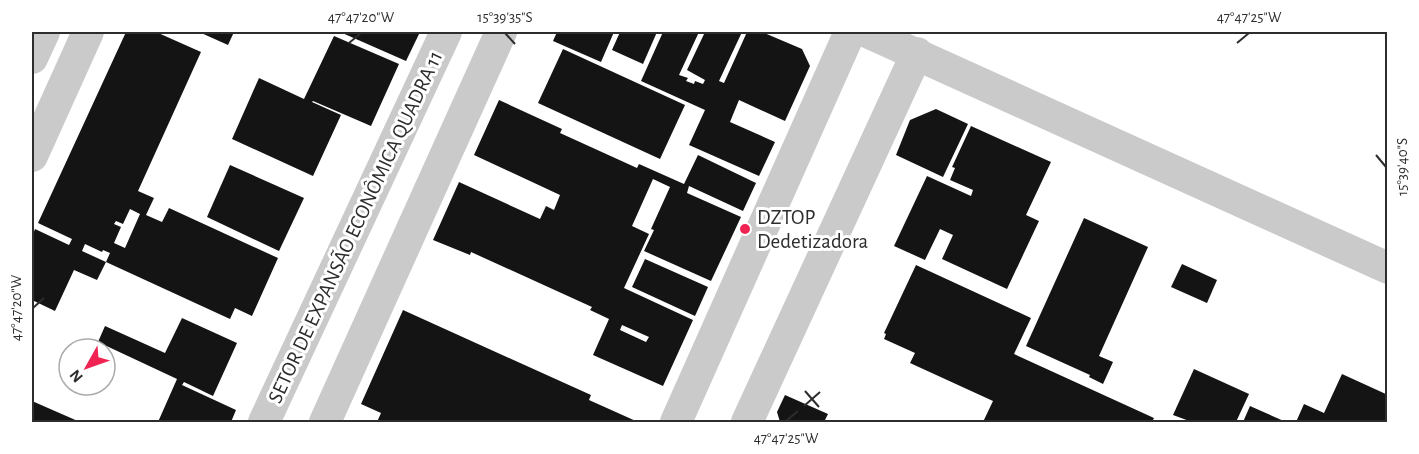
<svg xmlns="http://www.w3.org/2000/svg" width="1419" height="454" viewBox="0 0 1419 454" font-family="'Alegreya Sans',sans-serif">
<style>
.building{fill:#141414;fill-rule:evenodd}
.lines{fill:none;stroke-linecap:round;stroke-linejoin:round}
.minor{stroke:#cacaca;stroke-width:32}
.ticks{fill:none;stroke:#2d2d2d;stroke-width:2}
.poi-dot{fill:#f02353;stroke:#fff;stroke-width:2}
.labels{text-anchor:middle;stroke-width:6;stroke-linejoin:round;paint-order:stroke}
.poi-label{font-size:21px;fill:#2d2d2d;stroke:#fff;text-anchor:start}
.street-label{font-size:21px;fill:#2d2d2d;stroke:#fff}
.neatline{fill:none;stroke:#2d2d2d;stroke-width:2}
.ticks-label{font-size:15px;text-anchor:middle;fill:#2d2d2d}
</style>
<rect width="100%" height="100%" fill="#fff"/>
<g class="building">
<path d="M 126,32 L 156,32 L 201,52 L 138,191 L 154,198 L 146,215 L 162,222 L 169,208 L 278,258 L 252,316 L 235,308 L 230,319 L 106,262 L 97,280 L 74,270 L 55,311 L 32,300 L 32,237 L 35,229 L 69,245 L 72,239 L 38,223 ZM 130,209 L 140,214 L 125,248 L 114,243 L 121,227 L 114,224 L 116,221 L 123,224 ZM 85,244 L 102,252 L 103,250 L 110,253 L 106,262 L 82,251 Z"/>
<path d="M 199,32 L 234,32 L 228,45 Z"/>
<path d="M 340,32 L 420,32 L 406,61 Z"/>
<path d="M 557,32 L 614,32 L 601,62 L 553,41 Z"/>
<path d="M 620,32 L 657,32 L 643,64 L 612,50 Z"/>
<path d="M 663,32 L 699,32 L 679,75 L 688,78 L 686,81 L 694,84 L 695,81 L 703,84 L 705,80 L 687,70 L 705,32 L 742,32 L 719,81 L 724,83 L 747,32 L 762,32 L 802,49 L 810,66 L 785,121 L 739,100 L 730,122 L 775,142 L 759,176 L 689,145 L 705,110 L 641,81 Z"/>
<path d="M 334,36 L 399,64 L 371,126 L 313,101 L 312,102 L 341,115 L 313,176 L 232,139 L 259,78 L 304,99 Z"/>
<path d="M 563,49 L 685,105 L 660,159 L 538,103 Z"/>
<path d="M 499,100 L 562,129 L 560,133 L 637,168 L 639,164 L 684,184 L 698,155 L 756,183 L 743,211 L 689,186 L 687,193 L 741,217 L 711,281 L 644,251 L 654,230 L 651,229 L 670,187 L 653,179 L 632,226 L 649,234 L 624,288 L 693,320 L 663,386 L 593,355 L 609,319 L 590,310 L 592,307 L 471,252 L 470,255 L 433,240 L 459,182 L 540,219 L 546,206 L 554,210 L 560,195 L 474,155 ZM 622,325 L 649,337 L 646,342 L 620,330 Z"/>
<path d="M 936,109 L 968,124 L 943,177 L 896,155 L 910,120 Z"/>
<path d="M 971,126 L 1051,162 L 1026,215 L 1039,221 L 1007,289 L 942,259 L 953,235 L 940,229 L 925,260 L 894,246 L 927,176 L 971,196 L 973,190 L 950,180 L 955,168 L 952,167 Z"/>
<path d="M 230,165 L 304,198 L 279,251 L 207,217 Z"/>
<path d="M 1084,218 L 1148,247 L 1099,356 L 1113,362 L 1103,384 L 1089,377 L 1090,375 L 1026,346 Z"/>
<path d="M 645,259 L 708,287 L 695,316 L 632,287 Z"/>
<path d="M 1182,264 L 1217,280 L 1207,303 L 1171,287 Z"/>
<path d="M 916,265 L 1031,318 L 1014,354 L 1154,418 L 1152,422 L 983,422 L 993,401 L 910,363 L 915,353 L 884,339 L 886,334 L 884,333 Z"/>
<path d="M 403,310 L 591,395 L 589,400 L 638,422 L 377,422 L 381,413 L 361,404 Z"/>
<path d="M 182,318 L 237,343 L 213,396 L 184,382 L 182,385 L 236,410 L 231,422 L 158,422 L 177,379 L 98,342 L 105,326 L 165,353 Z"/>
<path d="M 1194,369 L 1249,394 L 1236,422 L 1192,422 L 1173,415 Z"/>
<path d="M 1342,374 L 1388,395 L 1388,422 L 1296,422 L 1304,404 L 1324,413 Z"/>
<path d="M 785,395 L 828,414 L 824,422 L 780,422 L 777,412 Z"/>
<path d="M 32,401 L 80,422 L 32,422 Z"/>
<path d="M 1250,406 L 1286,422 L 1243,422 Z"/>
</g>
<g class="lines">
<g class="minor">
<path d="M 867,32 L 1388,268"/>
<path d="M 32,58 L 44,32"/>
<path d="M 32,156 L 88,32"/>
<path d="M 264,422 L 446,32"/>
<path d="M 325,422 L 501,32"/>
<path d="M 676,422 L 850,32"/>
<path d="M 747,422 L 917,53"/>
</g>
</g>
<path class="ticks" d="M 505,33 L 515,44M 349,43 L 361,33M 1237,43 L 1249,33M 1376,155 L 1386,167M 33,308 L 44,298M 805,391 L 819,407M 804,406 L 820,392M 786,421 L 798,411"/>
<circle class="poi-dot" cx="745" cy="229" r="6"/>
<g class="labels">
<g class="poi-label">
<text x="757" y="224">DZTOP<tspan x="757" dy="24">Dedetizadora</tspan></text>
</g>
<g class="street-label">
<text transform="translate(355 227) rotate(-65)" y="7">SETOR DE EXPANSÃO ECONÔMICA QUADRA 11</text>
</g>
</g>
<rect width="1419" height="454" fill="none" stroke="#ffffff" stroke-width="66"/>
<g transform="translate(87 367) rotate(230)"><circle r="28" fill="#ffffff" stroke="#ababab" stroke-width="1.5"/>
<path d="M0-4.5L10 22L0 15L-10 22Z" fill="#f02353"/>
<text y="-9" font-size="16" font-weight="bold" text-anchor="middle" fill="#2d2d2d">N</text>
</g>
<rect x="33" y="33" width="1353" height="388" class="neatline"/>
<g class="ticks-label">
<text x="361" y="22">47°47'20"W</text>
<text x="505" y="22">15°39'35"S</text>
<text x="1249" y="22">47°47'25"W</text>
<text transform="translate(1402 167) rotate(-90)" y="5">15°39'40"S</text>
<text transform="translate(16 308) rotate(-90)" y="5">47°47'20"W</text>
<text x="786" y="443">47°47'25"W</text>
</g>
</svg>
